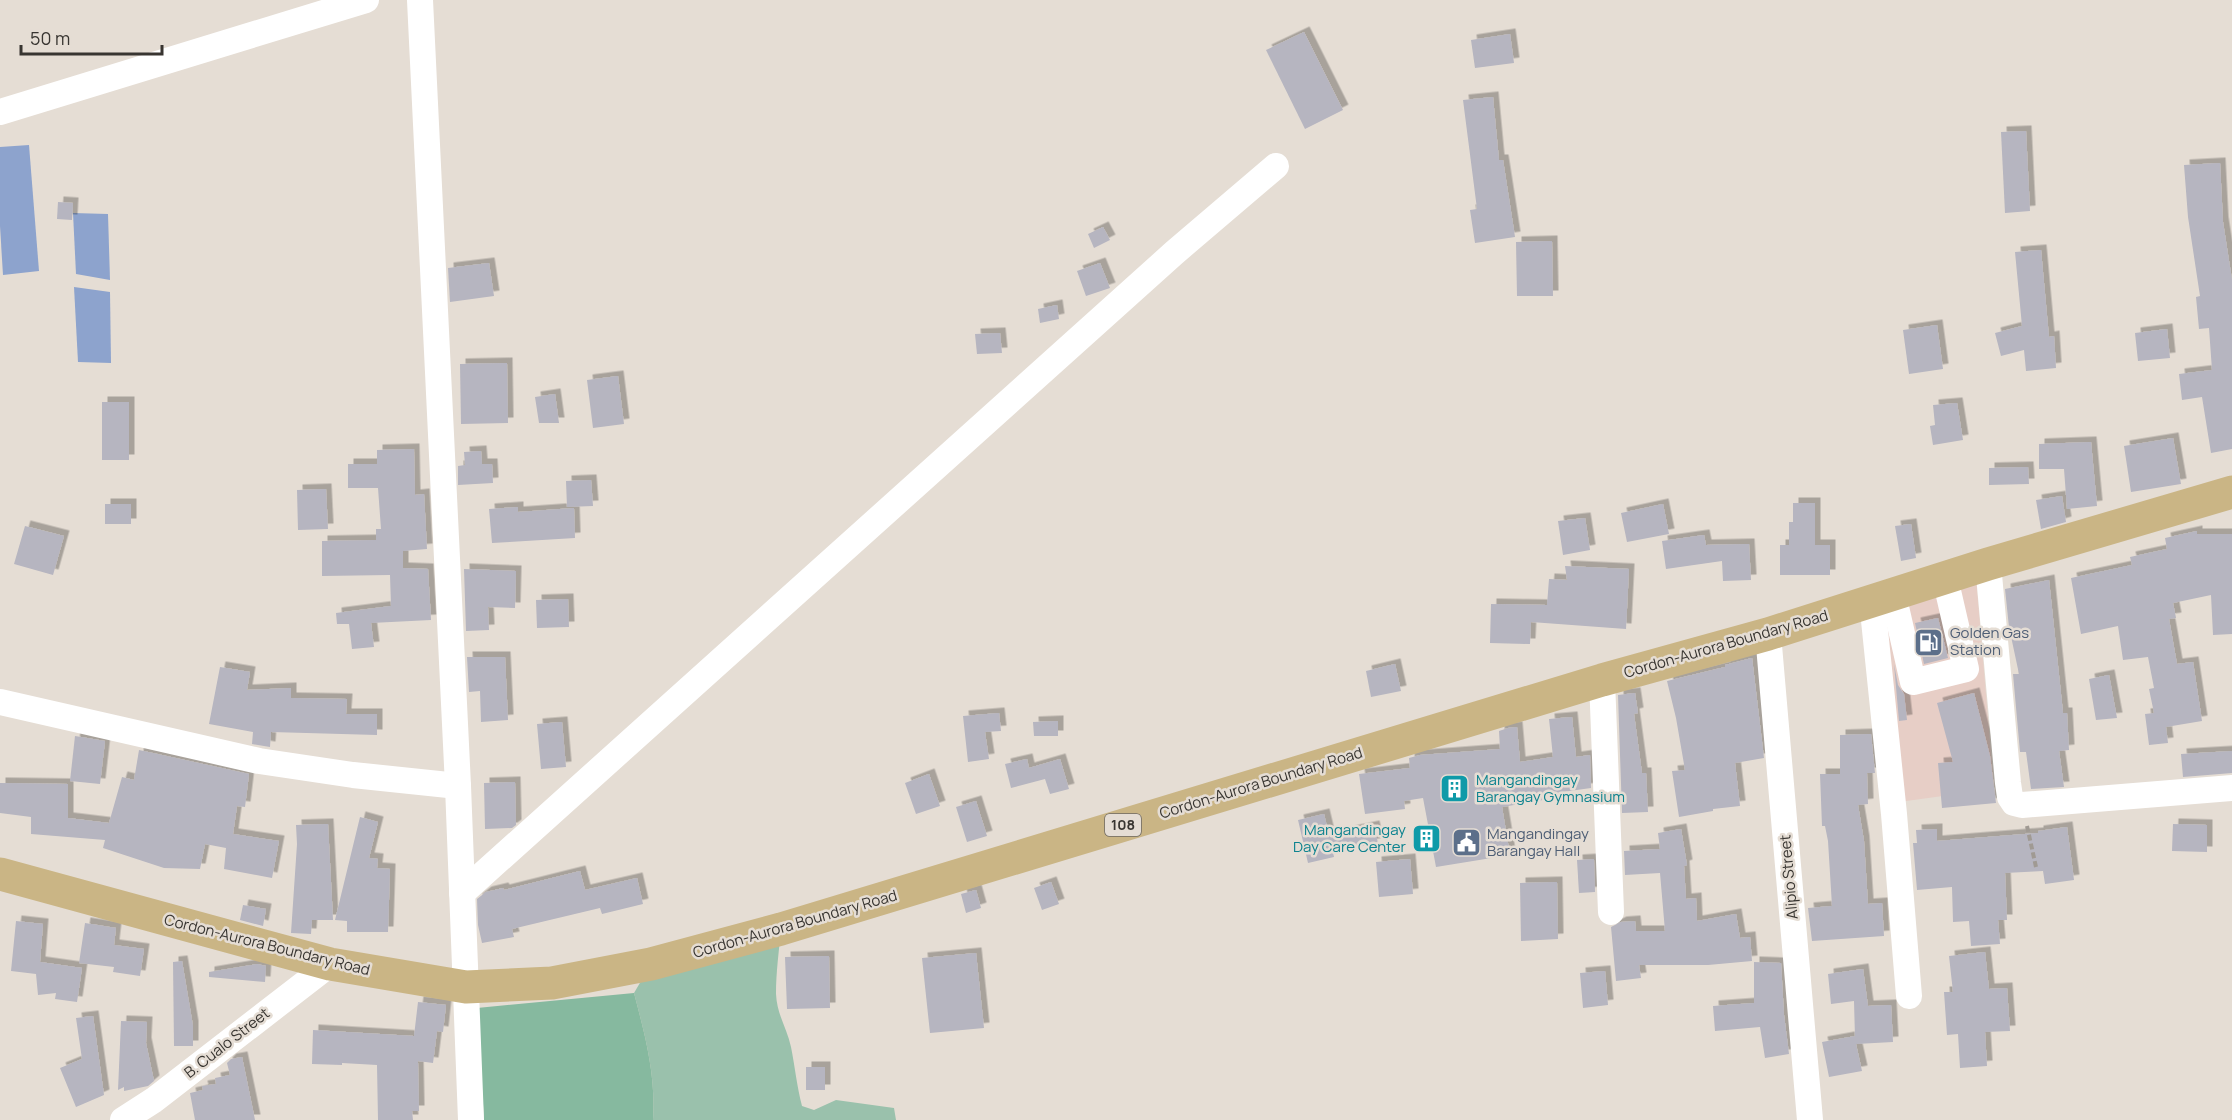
<svg xmlns="http://www.w3.org/2000/svg" width="2232" height="1120" viewBox="0 0 2232 1120" font-family="Manrope,sans-serif">
<style>
.commercial{fill:#e7cec6}
.green{fill:#9ac1ac}
.forest{fill:#86b99f}
.water{fill:#8da3cd}
.building{fill:#b6b5c0;filter:url(#shadow)}
.lines{fill:none;stroke-linecap:round;stroke-linejoin:round}
.path{stroke:#a09a93;stroke-width:4;stroke-dasharray:6 3;stroke-linecap:butt}
.minor{stroke:#fff;stroke-width:26}
.major{stroke:#cab585;stroke-width:33}
.labels{text-anchor:middle;stroke-width:5;stroke-linejoin:round;paint-order:stroke}
.shield{fill:#e5ddd4;stroke:#6c6762;stroke-width:1.5}
.shield-label{font-size:14px;font-weight:bold;fill:#383531}
.service-label{font-size:15px;fill:#4e5e75;stroke:#e5ddd4;text-anchor:start}
.street-label{font-size:15px;fill:#383531;stroke:#e5ddd4}
.culture-label{font-size:15px;fill:#0d838f;stroke:#e5ddd4;text-anchor:start}
</style>
<defs>
<filter id="shadow"><feDropShadow dx="5.5" dy="-5.5" stdDeviation="0" flood-color="#0004"/></filter>
</defs>
<rect width="100%" height="100%" fill="#e5ddd4"/>
<path class="commercial" d="M 1976,577 L 1994,789 L 1899,802 L 1875,609 Z"/>
<path class="green" d="M 781,929 C 779,951 776,972 776,994 C 777,1015 787,1028 791,1047 C 795,1067 797,1087 802,1106 L 814,1110 L 836,1100 L 894,1108 L 896,1120 L 653,1120 C 656,1075 645,1035 634,993 L 651,964 Z"/>
<path class="forest" d="M 634,993 C 645,1035 656,1075 653,1120 L 484,1120 L 477,1008 Z"/>
<g class="water">
<path d="M 29,145 L 39,271 L 3,275 L 0,226 L 0,147 Z"/>
<path d="M 73,213 L 108,214 L 110,280 L 76,274 Z"/>
<path d="M 74,287 L 110,292 L 111,363 L 78,362 Z"/>
</g>
<g class="building">
<path d="M 1304,32 L 1343,110 L 1305,129 L 1266,50 Z"/>
<path d="M 1510,34 L 1514,63 L 1475,68 L 1471,40 Z"/>
<path d="M 1493,97 L 1499,160 L 1503,160 L 1515,237 L 1475,243 L 1470,210 L 1477,209 L 1463,100 Z"/>
<path d="M 2026,131 L 2030,211 L 2005,213 L 2001,132 Z"/>
<path d="M 2220,163 L 2223,222 L 2232,280 L 2232,449 L 2211,453 L 2202,397 L 2182,400 L 2179,374 L 2212,370 L 2209,328 L 2199,329 L 2196,297 L 2200,296 L 2188,217 L 2184,165 Z"/>
<path d="M 58,202 L 73,203 L 72,220 L 57,219 Z"/>
<path d="M 1103,227 L 1110,240 L 1094,248 L 1088,234 Z"/>
<path d="M 1552,241 L 1553,296 L 1517,296 L 1516,242 Z"/>
<path d="M 2041,250 L 2049,337 L 2054,336 L 2056,368 L 2026,371 L 2024,350 L 2001,356 L 1995,333 L 2022,326 L 2015,252 Z"/>
<path d="M 489,263 L 494,296 L 450,302 L 448,268 Z"/>
<path d="M 1100,263 L 1110,288 L 1086,296 L 1077,271 Z"/>
<path d="M 1057,305 L 1059,319 L 1040,323 L 1038,309 Z"/>
<path d="M 1937,325 L 1943,369 L 1909,374 L 1903,330 Z"/>
<path d="M 2167,329 L 2170,358 L 2138,361 L 2135,333 Z"/>
<path d="M 1000,333 L 1002,353 L 977,354 L 975,334 Z"/>
<path d="M 507,363 L 508,423 L 461,424 L 460,364 Z"/>
<path d="M 618,376 L 624,424 L 593,428 L 587,380 Z"/>
<path d="M 555,394 L 559,423 L 539,423 L 535,397 Z"/>
<rect x="102" y="402" width="27" height="58"/>
<path d="M 1957,403 L 1963,440 L 1933,445 L 1930,426 L 1935,425 L 1933,405 Z"/>
<path d="M 2173,438 L 2181,484 L 2131,492 L 2124,446 Z"/>
<path d="M 2091,442 L 2097,506 L 2067,509 L 2064,469 L 2039,469 L 2039,444 Z"/>
<path d="M 414,449 L 415,495 L 424,494 L 427,549 L 403,551 L 403,568 L 428,569 L 431,620 L 371,623 L 374,647 L 352,649 L 349,624 L 337,624 L 336,613 L 391,606 L 390,575 L 322,576 L 322,541 L 376,540 L 376,529 L 381,529 L 378,488 L 348,488 L 348,464 L 377,464 L 377,450 Z"/>
<path d="M 481,451 L 482,464 L 492,464 L 493,483 L 458,485 L 458,466 L 465,465 L 464,452 Z"/>
<path d="M 2028,467 L 2029,484 L 1989,485 L 1989,468 Z"/>
<path d="M 591,480 L 593,506 L 567,507 L 566,481 Z"/>
<path d="M 326,489 L 328,529 L 298,530 L 297,490 Z"/>
<path d="M 2062,496 L 2066,522 L 2041,529 L 2036,500 Z"/>
<path d="M 1793,503 L 1815,503 L 1815,545 L 1830,545 L 1830,575 L 1780,575 L 1780,545 L 1789,545 L 1789,522 L 1793,522 Z"/>
<rect x="105" y="504" width="26" height="20"/>
<path d="M 1663,504 L 1669,534 L 1627,542 L 1621,513 Z"/>
<path d="M 518,507 L 518,512 L 574,508 L 575,538 L 492,543 L 489,509 Z"/>
<path d="M 1585,518 L 1590,550 L 1563,555 L 1558,521 Z"/>
<path d="M 1911,524 L 1916,558 L 1901,561 L 1895,526 Z"/>
<path d="M 25,526 L 64,536 L 53,575 L 14,564 Z"/>
<path d="M 2197,531 L 2197,534 L 2232,534 L 2232,634 L 2213,635 L 2211,595 L 2173,603 L 2176,618 L 2169,619 L 2177,664 L 2193,662 L 2202,721 L 2166,727 L 2168,743 L 2149,745 L 2145,714 L 2154,713 L 2149,689 L 2154,688 L 2148,657 L 2123,660 L 2118,626 L 2081,634 L 2071,578 L 2132,565 L 2130,557 L 2167,549 L 2165,538 Z"/>
<path d="M 1704,535 L 1706,545 L 1749,544 L 1751,580 L 1723,581 L 1722,561 L 1666,569 L 1662,541 Z"/>
<path d="M 1565,566 L 1629,569 L 1626,629 L 1531,622 L 1530,644 L 1490,643 L 1491,604 L 1547,605 L 1549,579 L 1567,580 Z"/>
<path d="M 464,569 L 516,571 L 515,608 L 488,607 L 489,630 L 466,631 Z"/>
<path d="M 2049,580 L 2063,713 L 2067,713 L 2069,750 L 2059,751 L 2064,787 L 2031,789 L 2026,752 L 2020,752 L 2013,674 L 2019,674 L 2009,627 L 2005,589 Z"/>
<path d="M 568,599 L 569,627 L 537,628 L 536,600 Z"/>
<path d="M 1938,618 L 1948,658 L 1924,664 L 1915,623 Z"/>
<path d="M 467,657 L 505,657 L 508,720 L 481,722 L 480,691 L 469,692 Z"/>
<path d="M 1752,658 L 1764,758 L 1735,763 L 1740,806 L 1713,809 L 1713,811 L 1679,817 L 1672,771 L 1685,770 L 1676,718 L 1667,681 L 1725,667 L 1725,665 Z"/>
<path d="M 1395,664 L 1401,691 L 1371,697 L 1366,671 Z"/>
<path d="M 1894,664 L 1898,685 L 1904,694 L 1907,720 L 1899,721 Z"/>
<path d="M 220,667 L 250,672 L 247,690 L 291,688 L 291,698 L 347,699 L 346,714 L 377,714 L 377,735 L 271,732 L 270,747 L 252,744 L 253,732 L 209,724 Z"/>
<path d="M 2109,675 L 2117,718 L 2096,720 L 2089,679 Z"/>
<path d="M 1635,693 L 1638,713 L 1634,714 L 1642,773 L 1646,773 L 1648,812 L 1622,813 L 1618,695 Z"/>
<path d="M 1974,693 L 1990,756 L 1996,803 L 1942,808 L 1938,763 L 1953,762 L 1937,703 Z"/>
<path d="M 999,713 L 1001,731 L 985,732 L 989,759 L 968,762 L 963,716 Z"/>
<path d="M 1572,717 L 1576,757 L 1590,755 L 1591,788 L 1548,794 L 1549,799 L 1502,807 L 1510,855 L 1436,867 L 1423,798 L 1404,801 L 1405,809 L 1365,814 L 1359,774 L 1410,768 L 1409,758 L 1420,755 L 1500,749 L 1499,731 L 1508,728 L 1517,727 L 1520,762 L 1553,757 L 1549,719 Z"/>
<path d="M 1058,721 L 1058,736 L 1034,736 L 1033,722 Z"/>
<path d="M 562,722 L 566,767 L 541,769 L 537,724 Z"/>
<path d="M 1871,734 L 1875,773 L 1867,773 L 1868,804 L 1858,805 L 1864,841 L 1868,904 L 1882,903 L 1884,936 L 1812,941 L 1808,908 L 1832,906 L 1828,841 L 1825,826 L 1822,826 L 1820,774 L 1840,774 L 1840,735 Z"/>
<path d="M 75,736 L 105,741 L 100,784 L 70,781 Z"/>
<path d="M 139,750 L 249,774 L 245,807 L 237,806 L 233,834 L 279,841 L 272,878 L 224,869 L 226,848 L 205,844 L 200,869 L 164,868 L 103,848 L 105,840 L 31,834 L 31,817 L 0,813 L 0,783 L 68,784 L 68,818 L 109,823 L 122,777 L 134,780 Z"/>
<path d="M 2232,751 L 2232,773 L 2183,777 L 2181,754 Z"/>
<path d="M 1027,759 L 1029,768 L 1060,759 L 1069,789 L 1050,794 L 1045,779 L 1011,788 L 1005,764 Z"/>
<path d="M 929,774 L 940,806 L 916,814 L 905,783 Z"/>
<path d="M 515,782 L 516,825 L 512,828 L 485,829 L 484,783 Z"/>
<path d="M 976,801 L 987,836 L 967,842 L 956,807 Z"/>
<path d="M 1324,814 L 1329,835 L 1374,826 L 1378,843 L 1333,852 L 1334,857 L 1308,863 L 1298,820 Z"/>
<path d="M 360,817 L 378,822 L 369,858 L 378,859 L 377,868 L 390,869 L 388,932 L 347,932 L 347,921 L 335,920 Z"/>
<path d="M 328,824 L 333,920 L 312,920 L 311,934 L 291,933 L 297,844 L 296,825 Z"/>
<path d="M 2173,824 L 2207,825 L 2207,852 L 2172,851 Z"/>
<path d="M 2067,827 L 2074,880 L 2045,884 L 2043,871 L 2005,873 L 2007,920 L 1998,920 L 2000,944 L 1971,946 L 1969,921 L 1953,922 L 1952,887 L 1917,890 L 1913,843 L 1917,843 L 1916,830 L 1937,829 L 1937,841 L 2038,833 L 2038,831 Z"/>
<path d="M 1681,829 L 1687,865 L 1684,866 L 1686,899 L 1696,898 L 1697,921 L 1736,914 L 1740,938 L 1750,937 L 1752,961 L 1708,965 L 1639,965 L 1641,978 L 1616,981 L 1611,927 L 1621,922 L 1635,921 L 1636,931 L 1665,931 L 1660,873 L 1625,875 L 1624,851 L 1660,849 L 1658,833 Z"/>
<path d="M 1410,859 L 1413,894 L 1379,897 L 1376,862 Z"/>
<path d="M 1594,859 L 1595,892 L 1579,893 L 1577,860 Z"/>
<path d="M 580,871 L 585,890 L 637,878 L 643,904 L 602,914 L 600,908 L 512,929 L 514,937 L 482,943 L 478,925 L 477,899 L 486,892 L 503,888 L 504,890 Z"/>
<path d="M 1051,882 L 1059,904 L 1042,910 L 1034,888 Z"/>
<path d="M 1557,882 L 1558,939 L 1521,941 L 1520,883 Z"/>
<path d="M 976,890 L 981,908 L 966,913 L 961,894 Z"/>
<path d="M 243,905 L 266,909 L 263,926 L 240,920 Z"/>
<path d="M 16,921 L 43,924 L 40,962 L 82,968 L 77,1002 L 55,999 L 56,993 L 38,995 L 36,974 L 11,971 Z"/>
<path d="M 85,923 L 116,928 L 114,945 L 144,949 L 140,976 L 113,972 L 114,967 L 79,963 Z"/>
<path d="M 1985,952 L 1989,989 L 2007,988 L 2010,1031 L 1985,1032 L 1987,1066 L 1960,1068 L 1958,1034 L 1947,1035 L 1944,992 L 1953,992 L 1949,956 Z"/>
<path d="M 976,953 L 984,1028 L 930,1033 L 922,958 Z"/>
<path d="M 829,956 L 830,1008 L 787,1009 L 785,957 Z"/>
<path d="M 182,961 L 193,1026 L 193,1046 L 174,1046 L 173,962 Z"/>
<path d="M 1754,962 L 1781,963 L 1784,1015 L 1789,1054 L 1765,1058 L 1760,1027 L 1715,1031 L 1713,1006 L 1754,1003 Z"/>
<path d="M 257,964 L 266,966 L 265,982 L 209,977 L 209,972 Z"/>
<path d="M 1863,969 L 1868,1006 L 1891,1005 L 1893,1042 L 1856,1044 L 1862,1071 L 1829,1077 L 1822,1042 L 1855,1036 L 1855,1038 L 1854,1001 L 1831,1004 L 1828,974 Z"/>
<path d="M 1605,971 L 1608,1005 L 1583,1008 L 1580,973 Z"/>
<path d="M 418,1002 L 446,1005 L 443,1032 L 437,1031 L 433,1063 L 418,1061 L 419,1111 L 412,1111 L 413,1120 L 378,1120 L 377,1065 L 342,1063 L 342,1065 L 312,1064 L 313,1030 L 414,1036 Z"/>
<path d="M 93,1016 L 104,1095 L 76,1107 L 60,1068 L 82,1059 L 76,1018 Z"/>
<path d="M 121,1021 L 147,1022 L 146,1043 L 154,1081 L 148,1086 L 124,1091 L 124,1087 L 118,1090 Z"/>
<path d="M 242,1057 L 255,1120 L 195,1120 L 190,1093 L 203,1090 L 202,1086 L 216,1084 L 215,1078 L 230,1075 L 227,1063 L 231,1059 Z"/>
<rect x="806" y="1067" width="19" height="23"/>
</g>
<g class="lines">
<path class="path" d="M 2027,826 L 2036,867"/>
<g class="minor">
<path d="M 420,0 L 458,786 L 471,1120"/>
<path d="M 0,112 L 366,0"/>
<path d="M 1988,564 L 2008,783 L 2010,797 L 2014,803 L 2022,805 L 2232,788"/>
<path d="M 1893,594 L 1913,682 L 1966,669 L 1945,578"/>
<path d="M 1872,601 L 1894,814 L 1909,996"/>
<path d="M 1768,634 L 1810,1120"/>
<path d="M 1602,680 L 1611,912"/>
<path d="M 0,702 L 259,761 L 353,775 L 458,786"/>
<path d="M 462,893 L 1174,253 L 1276,166"/>
<path d="M 123,1120 L 154,1100 L 330,964"/>
</g>
<path class="major" d="M 0,874 L 330,964 L 466,987 L 552,983 L 651,964 L 781,929 L 1602,680 L 1768,634 L 1988,564 L 2232,492"/>
</g>
<defs>
<symbol id="fuel-square" viewBox="-11 -11 22 22"><rect x="-9" y="-9" width="18" height="18" rx="4" fill="#5c6f8a" stroke="#e5ddd4"/><path d="M-5.5-6h7V0h2V4h1.3V-2.5L3-4.5l.8-.8L6-3V5H2.5V1h-1V6h-7ZM-4.2-4.7v3.2H.2V-4.7Z" fill="#fff"/></symbol>
<symbol id="building-square" viewBox="-11 -11 22 22"><rect x="-9" y="-9" width="18" height="18" rx="4" fill="#0f9aa8" stroke="#e5ddd4"/><path d="M-4-6H4V6H1V3H-1V6H-4ZM-2.5-4.3h1.7v1.8h-1.7ZM.8-4.3h1.7v1.8H.8ZM-2.5-1h1.7V.8h-1.7ZM.8-1h1.7V.8H.8Z" fill="#fff"/></symbol>
<symbol id="civic-square" viewBox="-11 -11 22 22"><rect x="-9" y="-9" width="18" height="18" rx="4" fill="#5c6f8a" stroke="#e5ddd4"/><path d="M-.6-6.5H3V-4.5H.6V-3L4-1V1h2V6H-6V1h2V-1L-.6-3ZM-1.2 2.5V6h2.4V2.5Z" fill="#fff"/></symbol>
</defs>
<g fill-rule="evenodd">
<use href="#fuel-square" x="1912" y="626" width="33" height="33"/>
<use href="#building-square" x="1438" y="772" width="33" height="33"/>
<use href="#building-square" x="1410" y="822" width="33" height="33"/>
<use href="#civic-square" x="1450" y="826" width="33" height="33"/>
</g>
<g class="labels">
<rect class="shield" x="1105" y="814" width="36" height="22" rx="4.5"/>
<g class="shield-label">
<text x="1123" y="830">108</text>
</g>
<g class="service-label">
<text x="1950" y="638">Golden Gas<tspan x="1950" dy="17">Station</tspan></text>
<text x="1487" y="839">Mangandingay<tspan x="1487" dy="17">Barangay Hall</tspan></text>
</g>
<g class="street-label">
<text transform="translate(1726 644) rotate(-16)" y="5">Cordon-Aurora Boundary Road</text>
<text transform="translate(1261 783) rotate(-17)" y="5">Cordon-Aurora Boundary Road</text>
<text transform="translate(1789 877) rotate(-95)" y="5">Alipio Street</text>
<text transform="translate(795 924) rotate(-16)" y="5">Cordon-Aurora Boundary Road</text>
<text transform="translate(267 945) rotate(14)" y="5">Cordon-Aurora Boundary Road</text>
<text transform="translate(227 1043) rotate(-38)" y="5">B. Cualo Street</text>
</g>
<g class="culture-label">
<text x="1476" y="785">Mangandingay<tspan x="1476" dy="17">Barangay Gymnasium</tspan></text>
<text x="1406" y="835" text-anchor="end">Mangandingay<tspan x="1406" dy="17">Day Care Center</tspan></text>
</g>
</g>
<path d="M21 45v9h141v-9" fill="none" stroke="#383531" stroke-width="3"/>
<text x="30" y="45" font-size="18" fill="#383531" stroke="#e5ddd4" stroke-width="4.5" paint-order="stroke">50 m</text>
</svg>
